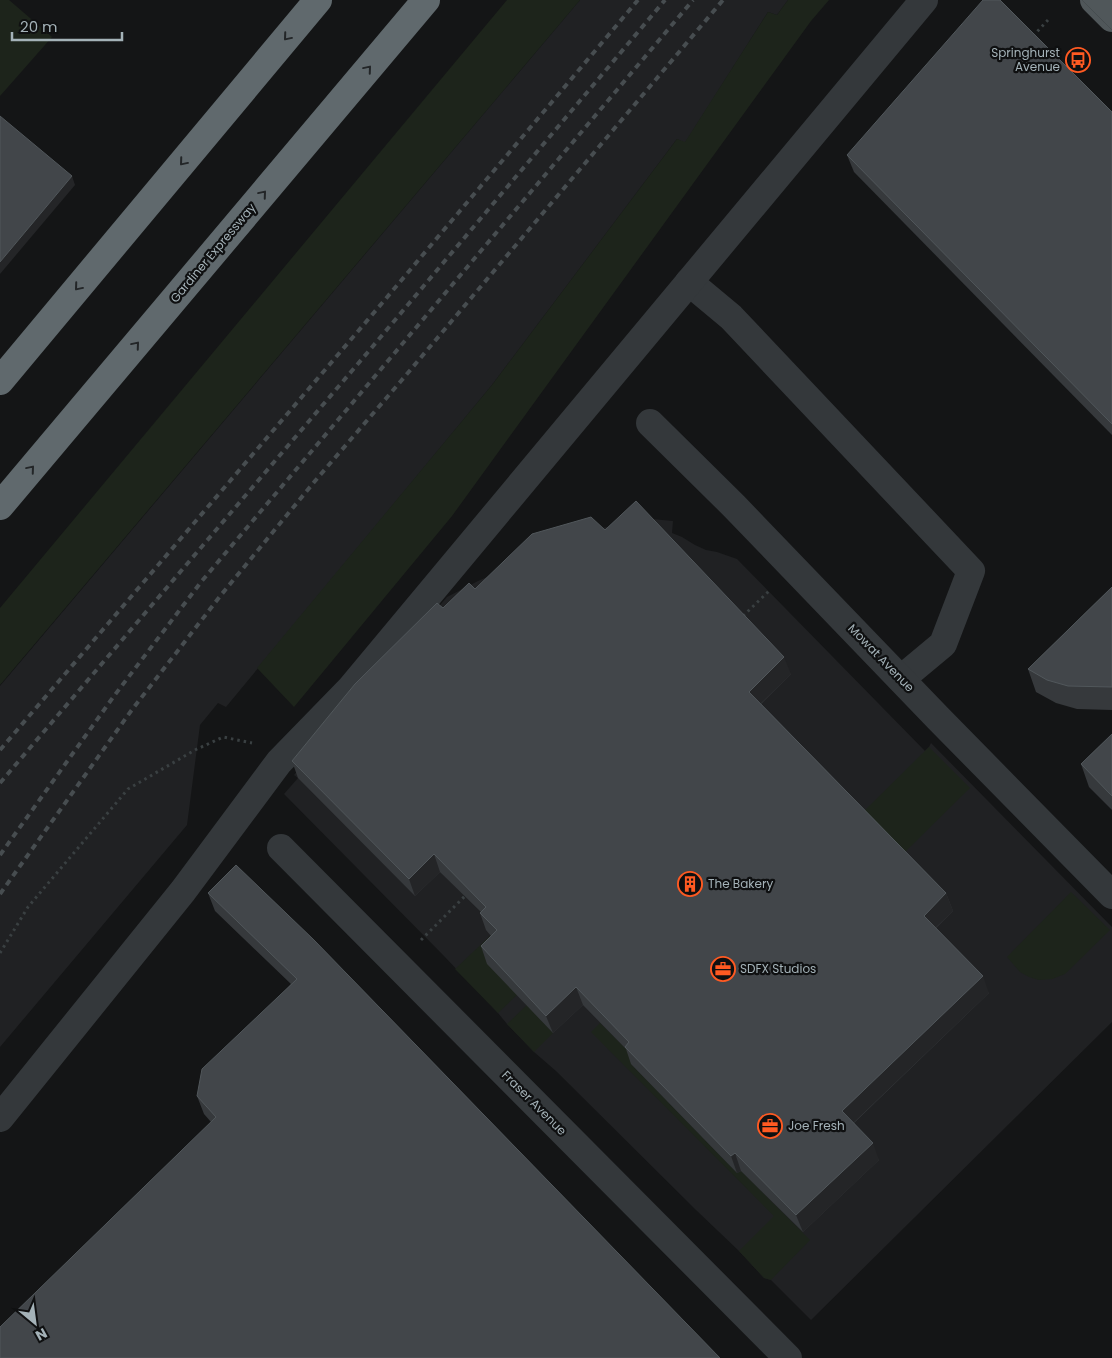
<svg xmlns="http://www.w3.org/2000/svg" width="1112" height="1358" viewBox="0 0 1112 1358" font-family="Poppins,sans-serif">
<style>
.built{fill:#202123}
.green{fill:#1d241b}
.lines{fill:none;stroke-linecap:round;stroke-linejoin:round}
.path{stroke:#3a4042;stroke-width:3;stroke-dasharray:2.5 4;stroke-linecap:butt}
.minor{stroke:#34383b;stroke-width:28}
.major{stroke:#50575a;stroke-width:28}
.highway{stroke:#60696d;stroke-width:28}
.tram{stroke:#474d50;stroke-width:1}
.rail{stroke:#474d50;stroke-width:4;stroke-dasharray:6 5;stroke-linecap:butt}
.wall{fill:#36393c}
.shaded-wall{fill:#242527}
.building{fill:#42464a;stroke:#51575b}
.oneway{stroke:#232628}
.labels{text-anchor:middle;stroke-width:4.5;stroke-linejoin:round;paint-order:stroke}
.poi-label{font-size:12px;fill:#a4b2b8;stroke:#0f1011;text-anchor:start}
.street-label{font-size:12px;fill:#a4b2b8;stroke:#0f1011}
</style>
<rect width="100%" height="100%" fill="#141516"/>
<g class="built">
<path d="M 580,0 L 788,0 L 777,15 L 768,12 L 685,143 L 677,139 L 492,385 L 226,707 L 218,703 L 200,725 L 187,825 L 0,1047 L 0,686 Z"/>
<path d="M 642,518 L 673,521 L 672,533 L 682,537 L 695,545 L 706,550 L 717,552 L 737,559 L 925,751 L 929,747 L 931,743 L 1112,927 L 1112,1022 L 811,1320 L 771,1280 L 764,1278 L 739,1251 L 696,1210 L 556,1071 L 534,1052 L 507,1024 L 498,1013 L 444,956 L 284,794 L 298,778 L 294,775 L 447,597 L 478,581 L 595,529 L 632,523 Z"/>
</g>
<g class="green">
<path d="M 0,0 L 9,0 L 52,37 L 0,96 Z"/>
<path d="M 507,0 L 580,0 L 0,685 L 0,608 Z"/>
<path d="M 788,0 L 829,0 L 811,21 L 452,516 L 294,707 L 257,668 L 492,385 L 677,139 L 685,142 L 768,12 L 777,15 Z"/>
<path d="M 929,747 L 970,788 L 904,853 L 863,812 Z"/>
<path d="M 1071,892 L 1110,930 L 1065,974 L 1052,979 L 1039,980 L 1029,977 L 1020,972 L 1007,957 Z"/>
<path d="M 491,935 L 503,948 L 517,995 L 498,1013 L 455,969 Z"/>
<path d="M 527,1005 L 553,1033 L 534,1052 L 507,1024 Z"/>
<path d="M 600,1023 L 636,1059 L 631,1064 L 737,1173 L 741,1171 L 810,1240 L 771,1280 L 764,1278 L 739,1251 L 774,1216 L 591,1032 Z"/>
</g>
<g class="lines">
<g class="path">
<path d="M 1033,36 L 1048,20"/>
<path d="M 743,616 L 769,591"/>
<path d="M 421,940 L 465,896"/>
<path d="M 0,953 L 28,907 L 128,789 L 195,750 L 223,737 L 252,743"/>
</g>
<g class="minor">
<path d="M 689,282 L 731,317 L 971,571 L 943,644 L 901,679"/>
<path d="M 650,423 L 734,506 L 938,718 L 1112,895"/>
<path d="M 281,848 L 788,1358"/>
<path d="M 0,1118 L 183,891 L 279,762 L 351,688 L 924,0"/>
</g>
<path class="major" d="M 1094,0 L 1112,18"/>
<g class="highway">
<path d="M 0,381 L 318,0"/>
<path d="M 0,506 L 426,0"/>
</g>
<path class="tram" d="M 1082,0 L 1112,30"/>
<g class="rail">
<path d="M 0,750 L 383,302 L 638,0"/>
<path d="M 0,783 L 368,352 L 665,0"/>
<path d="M 0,855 L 114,696 L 201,582 L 693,0"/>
<path d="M 0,894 L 131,711 L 221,595 L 315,481 L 401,381 L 723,0"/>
</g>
</g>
<g class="wall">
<path d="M 1112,112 L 1112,435 L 854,172 L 847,155 Z"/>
<path d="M 605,530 L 791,674 L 761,704 L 946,893 L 953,911 L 936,928 L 989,993 L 854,1123 L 879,1160 L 803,1232 L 741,1171 L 737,1173 L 631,1064 L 626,1049 L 583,1005 L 553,1033 L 487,964 L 481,946 L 491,936 L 486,930 L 480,913 L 481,912 L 440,872 L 415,896 L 298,778 L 292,761 L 443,608 L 475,589 Z"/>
<path d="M 1112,587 L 1112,710 L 1077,709 L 1056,703 L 1036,692 L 1028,669 Z"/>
<path d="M 1112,734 L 1112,810 L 1089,787 L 1081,764 Z"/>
<path d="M 208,893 L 720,1358 L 211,1122 L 204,1114 L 197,1096 L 291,984 L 215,911 Z"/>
</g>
<g class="shaded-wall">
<path d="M 72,176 L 75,185 L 0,274 L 0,262 Z"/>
<path d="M 784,657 L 791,674 L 755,709 L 749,692 Z"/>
<path d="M 434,854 L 440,872 L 415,896 L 409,879 Z"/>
<path d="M 946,893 L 953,911 L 930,933 L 924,916 Z"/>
<path d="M 983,976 L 989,993 L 848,1128 L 842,1111 Z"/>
<path d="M 576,987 L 583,1005 L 553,1033 L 546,1016 Z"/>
<path d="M 873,1143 L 879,1160 L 803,1232 L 796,1215 Z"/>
<path d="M 735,1153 L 741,1171 L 737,1173 L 731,1156 Z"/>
</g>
<g class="building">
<path d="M 983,0 L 1000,0 L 1112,112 L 1112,424 L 847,155 Z"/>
<path d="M 0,116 L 72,176 L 0,262 Z"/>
<path d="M 636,501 L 784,657 L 749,692 L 946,893 L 924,916 L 983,976 L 842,1111 L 873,1143 L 796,1215 L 735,1153 L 731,1156 L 625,1047 L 629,1042 L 576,987 L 546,1016 L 481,946 L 497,930 L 480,913 L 486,907 L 434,854 L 409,879 L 292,761 L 355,684 L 437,603 L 443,608 L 469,583 L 475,589 L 532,534 L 591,517 L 605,530 Z"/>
<path d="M 1112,587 L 1112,687 L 1068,686 L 1047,680 L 1028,669 Z"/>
<path d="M 1112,734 L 1112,796 L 1081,764 Z"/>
<path d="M 236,865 L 314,940 L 720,1358 L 0,1358 L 0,1327 L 216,1117 L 197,1096 L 202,1069 L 297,979 L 208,893 Z"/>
</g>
<defs><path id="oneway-chevron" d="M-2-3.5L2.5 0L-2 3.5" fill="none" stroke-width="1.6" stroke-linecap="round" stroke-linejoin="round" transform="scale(1.25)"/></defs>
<g class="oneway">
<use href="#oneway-chevron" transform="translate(287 37) rotate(130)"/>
<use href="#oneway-chevron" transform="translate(368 69) rotate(-50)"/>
<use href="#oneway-chevron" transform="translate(183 162) rotate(130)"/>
<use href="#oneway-chevron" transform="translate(263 194) rotate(-50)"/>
<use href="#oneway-chevron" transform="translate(78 287) rotate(130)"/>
<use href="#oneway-chevron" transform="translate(136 345) rotate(-50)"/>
<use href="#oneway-chevron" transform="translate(31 469) rotate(-50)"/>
</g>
<defs>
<symbol id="bus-ring" viewBox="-11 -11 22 22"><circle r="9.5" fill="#0f1011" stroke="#ff5a22" stroke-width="1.5"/><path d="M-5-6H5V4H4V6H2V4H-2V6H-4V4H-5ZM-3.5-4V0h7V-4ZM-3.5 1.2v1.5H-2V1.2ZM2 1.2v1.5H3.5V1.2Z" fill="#ff5a22"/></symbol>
<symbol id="building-ring" viewBox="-11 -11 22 22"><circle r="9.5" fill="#0f1011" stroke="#ff5a22" stroke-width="1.5"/><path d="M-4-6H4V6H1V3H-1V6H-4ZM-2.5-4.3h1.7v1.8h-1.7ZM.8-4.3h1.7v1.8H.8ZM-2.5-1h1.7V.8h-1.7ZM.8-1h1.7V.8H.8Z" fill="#ff5a22"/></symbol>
<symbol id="office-ring" viewBox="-11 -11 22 22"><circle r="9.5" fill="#0f1011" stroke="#ff5a22" stroke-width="1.5"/><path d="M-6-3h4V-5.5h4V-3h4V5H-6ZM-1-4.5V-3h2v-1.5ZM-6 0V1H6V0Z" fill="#ff5a22"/></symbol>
</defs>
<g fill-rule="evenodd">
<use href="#bus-ring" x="1064" y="46" width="28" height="28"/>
<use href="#building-ring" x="676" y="870" width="28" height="28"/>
<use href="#office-ring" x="709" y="955" width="28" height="28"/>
<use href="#office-ring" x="756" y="1112" width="28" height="28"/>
</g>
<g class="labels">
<g class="poi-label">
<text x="1060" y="57" text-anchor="end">Springhurst<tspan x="1060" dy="14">Avenue</tspan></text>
<text x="708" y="888">The Bakery</text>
<text x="740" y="973">SDFX Studios</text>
<text x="788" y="1130">Joe Fresh</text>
</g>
<g class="street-label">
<text transform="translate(213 253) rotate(-50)" y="4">Gardiner Expressway</text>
<text transform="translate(881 658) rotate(46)" y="4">Mowat Avenue</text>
<text transform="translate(534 1103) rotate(45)" y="4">Fraser Avenue</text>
</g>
</g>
<g transform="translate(35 1323) rotate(151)" stroke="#0f1011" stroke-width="4" paint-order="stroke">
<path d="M0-4L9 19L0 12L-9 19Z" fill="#a4b2b8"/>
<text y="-8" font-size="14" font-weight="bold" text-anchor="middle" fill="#a4b2b8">N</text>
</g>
<path d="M12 32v8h110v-8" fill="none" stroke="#a4b2b8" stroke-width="2.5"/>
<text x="20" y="32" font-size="15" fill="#a4b2b8" stroke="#0f1011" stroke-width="4" paint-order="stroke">20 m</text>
</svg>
